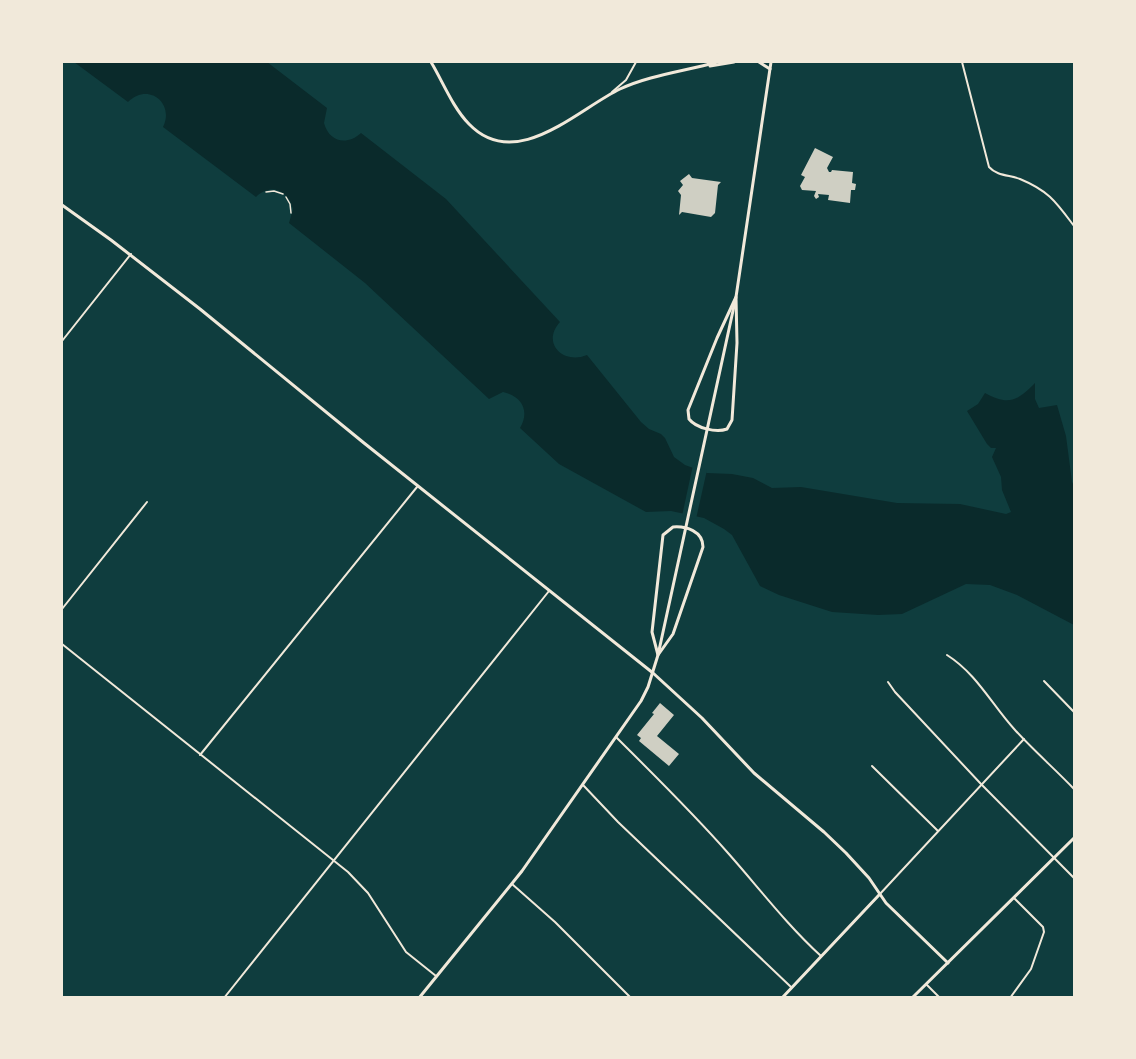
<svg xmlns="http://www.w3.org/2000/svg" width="1136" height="1059" viewBox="0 0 1136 1059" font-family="'Source Sans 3',sans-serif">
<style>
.water{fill:#0a2a2b}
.pier{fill:#0f3d3e}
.building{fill:#cfcfc3}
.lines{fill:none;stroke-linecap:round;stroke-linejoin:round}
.path{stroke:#f1e9da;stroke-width:1.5}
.minor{stroke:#f1e9da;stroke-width:2}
.tertiary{stroke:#f1e9da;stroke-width:3}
.secondary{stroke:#f1e9da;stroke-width:3}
</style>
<rect width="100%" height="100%" fill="#0f3d3e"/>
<path class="water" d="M 74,62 L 267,62 L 327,108 L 324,123 C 329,142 347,146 361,133 L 446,199 L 560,322 C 541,343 563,365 587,355 L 641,422 L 649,429 L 661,434 L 665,438 L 674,457 L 685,465 L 707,473 L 732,474 L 753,478 L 772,488 L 801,487 L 897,503 L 960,504 L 1006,514 L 1011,512 L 1002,490 L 1001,477 L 992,457 L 996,448 L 991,448 L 987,444 L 967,411 L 978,404 L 985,393 C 1009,406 1017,401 1035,383 L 1035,399 L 1039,408 L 1057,405 L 1066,436 L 1072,482 L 1074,486 L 1074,625 L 1017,595 L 990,585 L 966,584 L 902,614 L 878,615 L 832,612 L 779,595 L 760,586 L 732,535 L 724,529 L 704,518 L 671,511 L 646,512 L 559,464 L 520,428 C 530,411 522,396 503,392 L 489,399 L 365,283 L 289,223 L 293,209 C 288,190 271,183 256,197 L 163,127 C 175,103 148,82 128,102 Z"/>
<path class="pier" d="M 693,465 L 707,470 L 696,519 L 682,516 Z"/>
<g class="building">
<path d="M 815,148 L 833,157 L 827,168 L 829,172 L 831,172 L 832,170 L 853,172 L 852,183 L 856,184 L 855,190 L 851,190 L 850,203 L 828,200 L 829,195 L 818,194 L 819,197 L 816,199 L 814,196 L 816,191 L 802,190 L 800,186 L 805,177 L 801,175 Z"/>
<path d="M 689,174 L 692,178 L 721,182 L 718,185 L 715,213 L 711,217 L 682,212 L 679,215 L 681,195 L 678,191 L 683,185 L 680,181 Z"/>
<path d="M 660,703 L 674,715 L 657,736 L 679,754 L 669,766 L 639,741 L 641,738 L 637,735 L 654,714 L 652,713 Z"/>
</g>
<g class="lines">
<g class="path">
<path d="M 266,192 L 274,191 L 283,194"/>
<path d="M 286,197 L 290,204 L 291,213"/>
</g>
<g class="minor">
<path d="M 962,62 L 989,167 C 997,176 1010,175 1020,179 C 1049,191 1056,202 1074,226"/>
<path d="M 612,92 L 626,80 L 636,62"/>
<path d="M 62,341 L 131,254"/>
<path d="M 62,609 L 147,502"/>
<path d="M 62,644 L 348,872 L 368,893 L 406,952 L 436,976"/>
<path d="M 947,655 C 977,674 992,705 1015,730 C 1034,751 1055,769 1074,789"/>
<path d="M 1044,681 L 1074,712"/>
<path d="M 888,682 L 895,692 L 981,784 L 1074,878"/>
<path d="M 616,737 C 654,775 693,813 728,853 C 759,888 787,925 821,956"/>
<path d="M 200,755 L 417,487"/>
<path d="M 872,766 L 938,831"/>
<path d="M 583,785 L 618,822 L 791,987"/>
<path d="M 512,884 L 555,922 L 631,998"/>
<path d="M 879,895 L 1024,739"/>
<path d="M 927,985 L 940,998"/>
<path d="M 224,998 L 549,591"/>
<path d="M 1010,998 L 1031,969 L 1044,932 L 1043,927 L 1014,898"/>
</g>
<g class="tertiary">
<path d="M 431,62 C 443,82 453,108 469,124 C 516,173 578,109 620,89 C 650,75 686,71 717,62"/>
<path d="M 759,62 L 770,69"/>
<path d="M 710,66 L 734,62"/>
<path d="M 62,205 L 111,240 L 200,309 L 364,443 L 653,673 L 702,718 L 754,773 L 824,832 L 846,853 L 869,878 L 886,903 L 948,963"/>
<path d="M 736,297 L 737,343 L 732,420 L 727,429 C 716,433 696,428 689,419 L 688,410 L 717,338 Z"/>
<path d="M 673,527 C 686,526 703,531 703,547 L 673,634 L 658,655 L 652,632 L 663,535 Z"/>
<path d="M 782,998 L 879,895"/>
<path d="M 912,998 L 1074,838"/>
</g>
<path class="secondary" d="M 419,998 L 522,871 L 641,701 L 648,687 L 658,655 L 736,297 L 771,62"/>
</g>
<rect width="1136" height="1059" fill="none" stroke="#f1e9da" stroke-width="126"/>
</svg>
